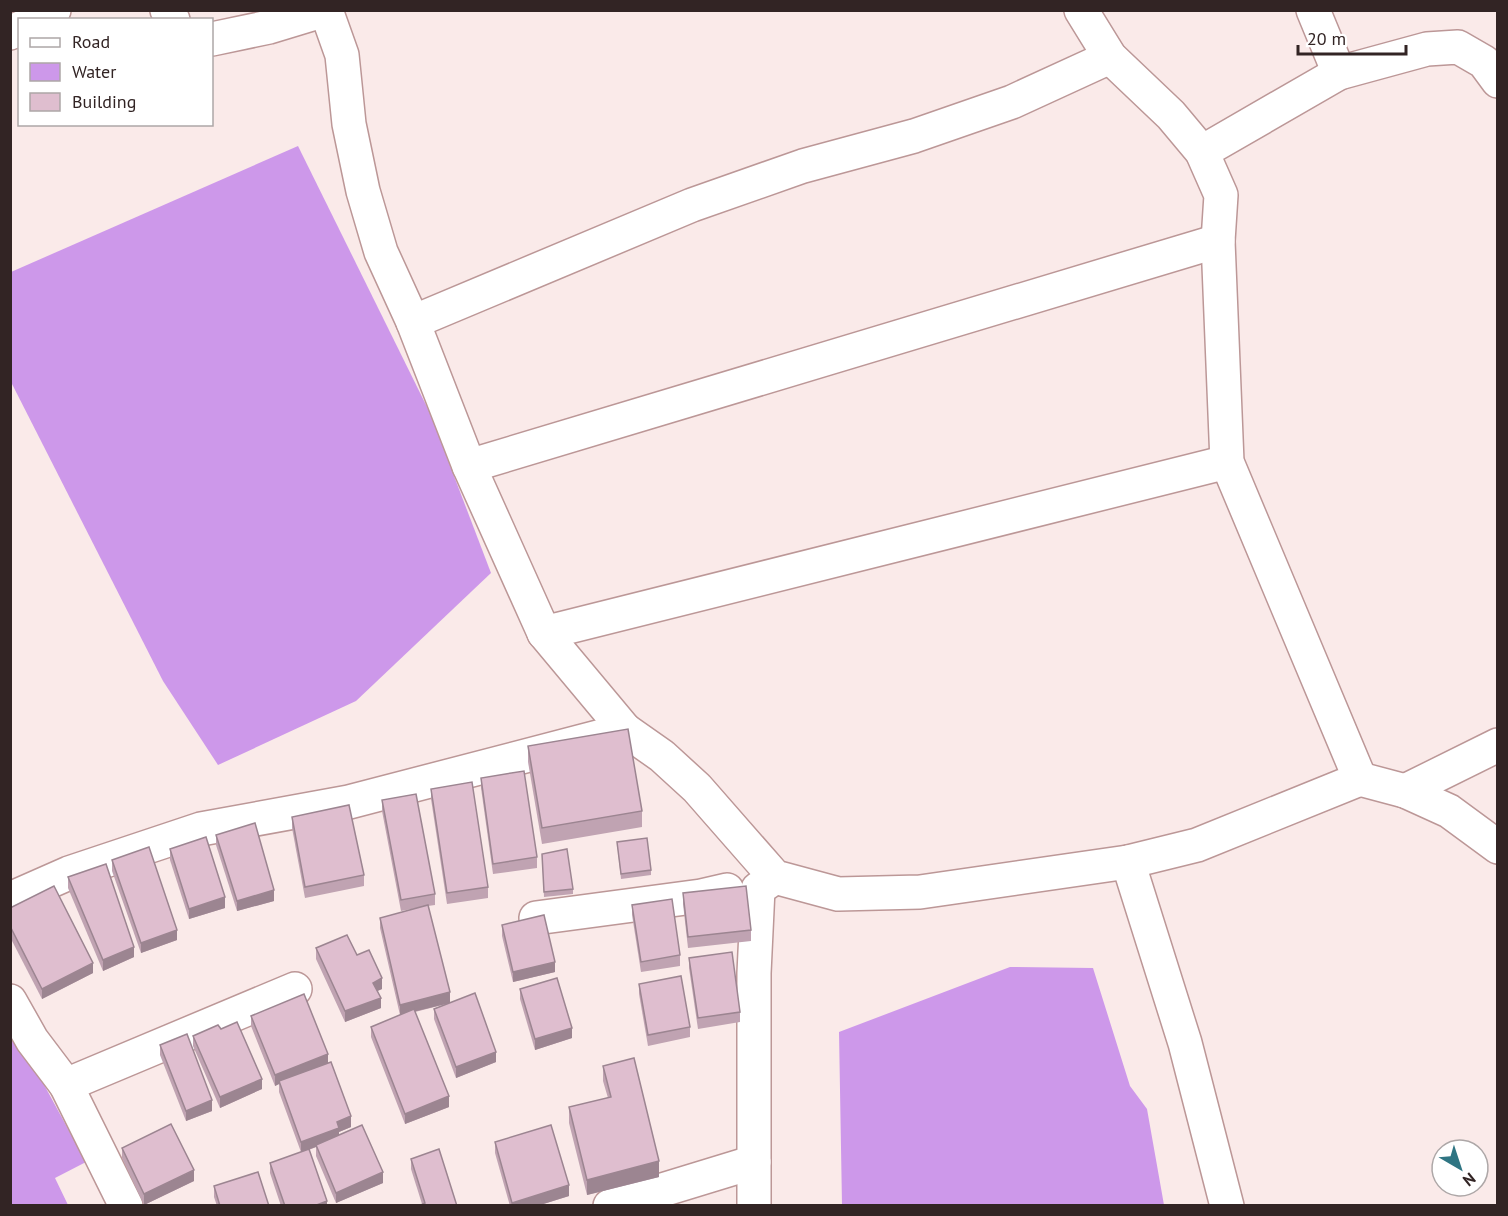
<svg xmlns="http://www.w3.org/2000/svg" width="1508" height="1216" viewBox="0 0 1508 1216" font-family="'PT Sans',sans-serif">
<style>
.water{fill:#cd98ea}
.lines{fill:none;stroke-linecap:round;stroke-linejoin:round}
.minor-casing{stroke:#bc9797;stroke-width:36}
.minor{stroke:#fff;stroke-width:33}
.wall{fill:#c0a3b2}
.shaded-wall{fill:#9c8591}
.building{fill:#dfbecf;stroke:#9c8591;stroke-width:1.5}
</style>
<rect width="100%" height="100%" fill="#faeae9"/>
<g class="water">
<path d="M 298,146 L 430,413 L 491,573 L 356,701 L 218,765 L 163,681 L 11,382 L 11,272 Z"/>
<path d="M 1010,967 L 1093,968 L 1130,1086 L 1147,1109 L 1164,1205 L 842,1205 L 839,1032 Z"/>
<path d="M 10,1022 L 86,1162 L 55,1178 L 68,1205 L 11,1205 Z"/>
</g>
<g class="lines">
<defs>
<g id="minor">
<path d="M 167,10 L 173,20"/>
<path d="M 326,10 L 342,55 L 349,124 L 363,191 L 381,252 L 413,322 L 469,466 L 544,633 L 1227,462"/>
<path d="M 1313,10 L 1339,73"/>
<path d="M 36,20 L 54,10"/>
<path d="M 10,33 L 20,28"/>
<path d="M 212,39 L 269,27 L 325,10"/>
<path d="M 1202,152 L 1339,73 L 1427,49 L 1458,47 L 1484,62 L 1498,81"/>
<path d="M 413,322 L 692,205 L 803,166 L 914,136 L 1012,102 L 1110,57"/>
<path d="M 469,466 L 1218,241"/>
<path d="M 544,633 L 625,730"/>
<path d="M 1360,779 L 1405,791 L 1449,811 L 1498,847"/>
<path d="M 1405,791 L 1498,745"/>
<path d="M 1128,862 L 1185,1043 L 1227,1206"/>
<path d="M 10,899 L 69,873 L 201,829 L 349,802 L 625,730 L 662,756 L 697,788 L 775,877 L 838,894 L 920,892 L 1128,862 L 1197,845 L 1360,779 L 1227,462 L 1218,241 L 1221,195 L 1202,152 L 1171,115 L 1110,57 L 1081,10"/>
<path d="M 536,918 L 701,896 L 727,890"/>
<path d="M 10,1001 L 32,1040 L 66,1085 L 126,1206"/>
<path d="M 66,1085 L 295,989"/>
<path d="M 610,1206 L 754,1162"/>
<path d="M 754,1206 L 754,973 L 758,889 L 775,877"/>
</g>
</defs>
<use href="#minor" class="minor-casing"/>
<use href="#minor" class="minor"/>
</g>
<g class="wall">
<path d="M 528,746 L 642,811 L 642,827 L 542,844 L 528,762 Z"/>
<path d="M 481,778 L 537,857 L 537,868 L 493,874 L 481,788 Z"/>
<path d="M 431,789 L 488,887 L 488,898 L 447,904 L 431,799 Z"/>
<path d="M 382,800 L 435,894 L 435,905 L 428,906 L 450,1003 L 415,1012 L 449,1107 L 405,1124 L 371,1037 L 371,1027 L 400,1015 L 380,928 L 380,918 L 417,908 L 401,911 L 382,811 Z"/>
<path d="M 292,817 L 364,875 L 364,886 L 305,898 L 292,828 Z"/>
<path d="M 216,835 L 274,901 L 237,911 L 216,845 Z"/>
<path d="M 617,842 L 651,870 L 651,875 L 621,879 Z"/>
<path d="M 170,849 L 225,908 L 189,919 L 170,860 Z"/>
<path d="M 542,854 L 573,889 L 573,894 L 544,897 Z"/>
<path d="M 112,860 L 177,940 L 141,953 L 112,871 Z"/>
<path d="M 68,877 L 134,957 L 103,971 L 68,888 Z"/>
<path d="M 683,893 L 751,930 L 751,941 L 688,948 L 683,904 Z"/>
<path d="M 632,905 L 680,955 L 680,966 L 641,972 L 632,915 Z"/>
<path d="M 10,908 L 93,973 L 42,999 L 10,937 Z"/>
<path d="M 502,925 L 555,972 L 513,982 L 502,936 Z"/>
<path d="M 316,948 L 357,955 L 382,989 L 377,991 L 381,1008 L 345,1022 L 316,959 Z"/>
<path d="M 689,958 L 740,1012 L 740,1022 L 698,1029 L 689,968 Z"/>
<path d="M 639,984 L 690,1027 L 690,1037 L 648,1046 L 639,994 Z"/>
<path d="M 520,989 L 572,1038 L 535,1050 L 520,999 Z"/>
<path d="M 434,1009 L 496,1062 L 456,1078 L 434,1019 Z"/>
<path d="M 251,1016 L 328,1063 L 351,1127 L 339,1132 L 339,1135 L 383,1183 L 336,1203 L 316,1156 L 316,1147 L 309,1150 L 327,1206 L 281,1206 L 270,1173 L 270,1163 L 301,1152 L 279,1092 L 279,1084 L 275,1086 L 251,1026 Z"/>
<path d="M 193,1036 L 262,1089 L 220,1108 L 193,1046 Z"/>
<path d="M 160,1045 L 212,1111 L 186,1121 L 160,1055 Z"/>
<path d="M 603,1066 L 659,1177 L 587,1195 L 569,1123 L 569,1107 L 608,1098 L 603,1081 Z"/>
<path d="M 495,1142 L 569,1196 L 537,1206 L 510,1206 L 495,1153 Z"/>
<path d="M 122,1148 L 194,1181 L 144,1205 L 122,1158 Z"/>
<path d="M 411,1159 L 457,1206 L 422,1204 L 411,1169 Z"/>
<path d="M 214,1186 L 269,1206 L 217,1206 L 214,1197 Z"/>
</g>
<g class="shaded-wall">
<path d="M 274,890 L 274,901 L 237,911 L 237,901 Z"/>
<path d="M 225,897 L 225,908 L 189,919 L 189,909 Z"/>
<path d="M 177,930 L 177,940 L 141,953 L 141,943 Z"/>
<path d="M 134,947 L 134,957 L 103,971 L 103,960 Z"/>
<path d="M 555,962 L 555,972 L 513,982 L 513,972 Z"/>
<path d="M 93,963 L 93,973 L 42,999 L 42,989 Z"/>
<path d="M 382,978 L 382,989 L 373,993 L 373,983 Z"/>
<path d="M 450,992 L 450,1003 L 400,1015 L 400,1005 Z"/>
<path d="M 381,998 L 381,1008 L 345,1022 L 345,1011 Z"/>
<path d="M 572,1028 L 572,1038 L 535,1050 L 535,1039 Z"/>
<path d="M 496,1052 L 496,1062 L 456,1078 L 456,1067 Z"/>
<path d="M 328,1054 L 328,1064 L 279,1081 L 279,1084 L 275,1086 L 275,1075 Z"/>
<path d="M 262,1079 L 262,1089 L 220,1108 L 220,1097 Z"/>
<path d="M 449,1096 L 449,1107 L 405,1124 L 405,1114 Z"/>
<path d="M 212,1100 L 212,1111 L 186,1121 L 186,1111 Z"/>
<path d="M 351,1116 L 351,1127 L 339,1132 L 339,1139 L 316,1145 L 316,1147 L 301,1152 L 301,1142 L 337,1122 Z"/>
<path d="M 659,1161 L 659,1177 L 587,1195 L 587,1180 Z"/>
<path d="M 194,1170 L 194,1181 L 144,1205 L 144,1194 Z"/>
<path d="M 383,1172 L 383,1183 L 336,1203 L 336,1193 Z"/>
<path d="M 569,1185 L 569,1196 L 537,1206 L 512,1206 L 512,1203 Z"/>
<path d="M 327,1201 L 327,1206 L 314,1206 Z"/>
</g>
<g class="building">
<path d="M 628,729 L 642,811 L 542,828 L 528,746 Z"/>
<path d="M 524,771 L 537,857 L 493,864 L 481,778 Z"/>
<path d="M 472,782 L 488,887 L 447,893 L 431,789 Z"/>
<path d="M 416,794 L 435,894 L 401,900 L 382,800 Z"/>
<path d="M 349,805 L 364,875 L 305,887 L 292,817 Z"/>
<path d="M 255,823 L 274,890 L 237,901 L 216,835 Z"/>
<path d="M 206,837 L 225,897 L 189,909 L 170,849 Z"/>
<path d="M 647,838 L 651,870 L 621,874 L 617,842 Z"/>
<path d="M 149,847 L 177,930 L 141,943 L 112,860 Z"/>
<path d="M 567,849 L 573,889 L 544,892 L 542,854 Z"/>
<path d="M 106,864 L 134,947 L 103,960 L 68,877 Z"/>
<path d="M 54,886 L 93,963 L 42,989 L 10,926 L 10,908 Z"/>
<path d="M 746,886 L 751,930 L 688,937 L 683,893 Z"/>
<path d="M 672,899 L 680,955 L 641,962 L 632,905 Z"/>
<path d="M 428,905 L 450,992 L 400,1005 L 380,918 Z"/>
<path d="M 544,915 L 555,962 L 513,972 L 502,925 Z"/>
<path d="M 347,935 L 357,955 L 369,950 L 382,978 L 373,983 L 381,998 L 345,1011 L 316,948 Z"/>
<path d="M 732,952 L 740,1012 L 698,1018 L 689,958 Z"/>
<path d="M 681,976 L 690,1027 L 648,1035 L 639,984 Z"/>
<path d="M 557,978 L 572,1028 L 535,1039 L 520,989 Z"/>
<path d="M 475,993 L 496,1052 L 456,1067 L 434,1009 Z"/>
<path d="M 304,994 L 328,1054 L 275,1075 L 251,1016 Z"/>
<path d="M 414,1009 L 449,1096 L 405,1114 L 371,1027 Z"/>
<path d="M 237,1022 L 262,1079 L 220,1097 L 193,1036 L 218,1025 L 221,1029 Z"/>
<path d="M 187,1034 L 212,1100 L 186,1111 L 160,1045 Z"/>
<path d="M 634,1058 L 659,1161 L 587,1180 L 569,1107 L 611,1097 L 603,1066 Z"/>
<path d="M 331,1062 L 351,1116 L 337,1122 L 339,1128 L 301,1142 L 279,1081 Z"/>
<path d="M 171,1124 L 194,1170 L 144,1194 L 122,1148 Z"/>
<path d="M 362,1125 L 383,1172 L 336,1193 L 316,1145 Z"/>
<path d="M 551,1125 L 569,1185 L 512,1203 L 495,1142 Z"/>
<path d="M 309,1149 L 327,1201 L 314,1206 L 285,1206 L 270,1163 Z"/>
<path d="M 439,1149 L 457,1206 L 419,1206 L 425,1203 L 411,1159 Z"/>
<path d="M 258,1172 L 269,1206 L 220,1206 L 214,1186 Z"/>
</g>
<rect width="1508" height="1216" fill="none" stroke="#322424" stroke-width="24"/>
<rect x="18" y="18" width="195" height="108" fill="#ffffff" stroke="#ada7a7" stroke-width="1.5"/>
<rect x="30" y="38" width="30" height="9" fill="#ffffff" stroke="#ada7a7" stroke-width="1.5"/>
<text x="72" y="48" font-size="18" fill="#322424">Road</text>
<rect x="30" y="63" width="30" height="18" fill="#cd98ea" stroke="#ada7a7" stroke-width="1.5"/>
<text x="72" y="78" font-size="18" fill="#322424">Water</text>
<rect x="30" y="93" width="30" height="18" fill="#dfbecf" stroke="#ada7a7" stroke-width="1.5"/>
<text x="72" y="108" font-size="18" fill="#322424">Building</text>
<g transform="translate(1460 1168) rotate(141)"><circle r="28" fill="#ffffff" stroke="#ada7a7" stroke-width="1.5"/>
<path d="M0-4.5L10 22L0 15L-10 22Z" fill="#2f7583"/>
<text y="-9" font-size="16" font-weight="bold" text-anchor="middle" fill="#322424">N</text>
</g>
<path d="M1298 45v9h108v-9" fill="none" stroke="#322424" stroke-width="3"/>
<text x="1307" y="45" font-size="18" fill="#322424" stroke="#ffffff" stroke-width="4.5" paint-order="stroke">20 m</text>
</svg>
